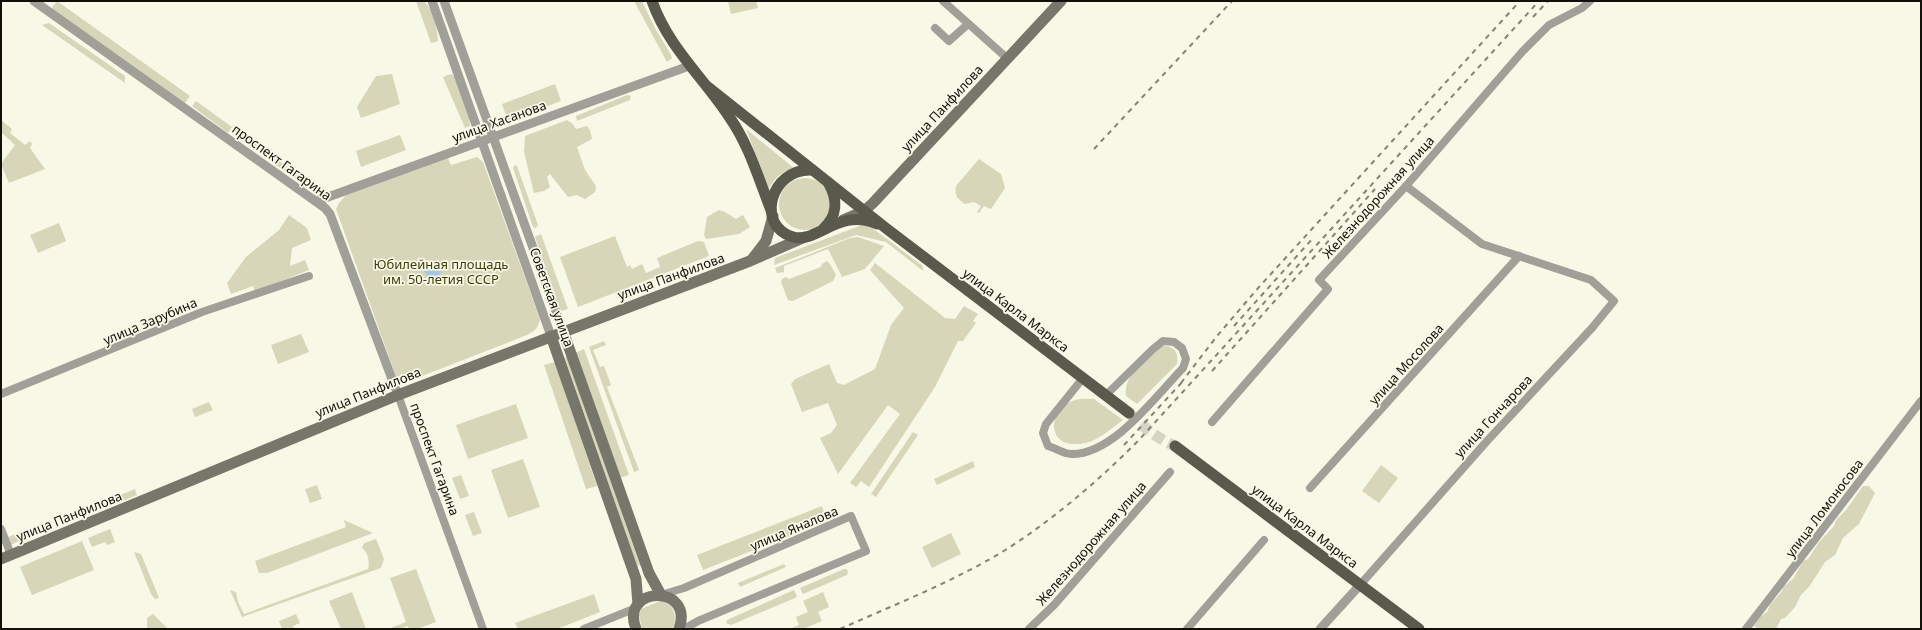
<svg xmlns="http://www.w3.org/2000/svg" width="1922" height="630" viewBox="0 0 1922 630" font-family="'Noto Sans',sans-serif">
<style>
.green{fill:#d7d6b9}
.water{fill:#a4c7e3}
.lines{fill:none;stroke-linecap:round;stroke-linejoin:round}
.primary-tunnel{stroke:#d5d5c5;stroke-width:11;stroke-dasharray:11 5.5;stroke-linecap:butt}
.minor{stroke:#a09f98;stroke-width:8}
.tertiary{stroke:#a09f98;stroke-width:9}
.secondary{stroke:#76766b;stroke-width:11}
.primary{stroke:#59594c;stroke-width:11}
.rail{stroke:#838377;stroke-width:2;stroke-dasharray:5 5;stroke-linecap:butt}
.labels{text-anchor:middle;stroke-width:3.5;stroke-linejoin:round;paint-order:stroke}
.street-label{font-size:13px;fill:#11100a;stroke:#f8f8e6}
.park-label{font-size:13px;fill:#423e0c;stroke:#f8f8e6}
</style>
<rect width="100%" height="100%" fill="#f8f8e6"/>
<g class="green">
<path d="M 57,1 L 190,96 L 184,104 L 51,9 Z"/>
<path d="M 416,1 L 424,1 C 434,11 437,27 438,41 L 431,43 Z"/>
<path d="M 634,1 L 642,1 L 655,28 L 671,55 L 672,58 L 667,62 Z"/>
<path d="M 728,1 L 756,1 L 758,8 L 731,14 Z"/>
<path d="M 49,23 L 125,76 L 125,83 L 42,25 Z"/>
<path d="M 392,74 L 400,104 L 361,118 L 357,107 L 376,76 Z"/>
<path d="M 451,74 L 455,77 L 469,116 L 470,126 L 465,128 L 443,77 Z"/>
<path d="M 555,84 L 561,101 L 508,121 L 502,104 Z"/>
<path d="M 627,95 L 631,96 L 630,100 L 577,121 L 576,116 Z"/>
<path d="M 196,101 L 232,127 L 228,133 L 192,106 Z"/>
<path d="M 1,120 L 12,129 L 10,133 L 25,145 L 30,141 L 32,144 L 30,148 L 45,169 L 9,183 L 1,164 L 15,145 L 1,132 Z"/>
<path d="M 567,120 L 573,124 L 576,129 L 587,126 L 590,130 L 592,139 L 577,147 L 585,170 L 596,186 L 595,192 L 585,199 L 577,195 L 568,197 L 550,174 L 547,177 L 550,187 L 544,191 L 534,193 L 524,152 L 525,136 Z"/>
<path d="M 746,129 L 794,168 C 781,172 775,177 769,189 Z"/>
<path d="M 239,132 L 305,180 L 301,183 L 236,136 Z"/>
<path d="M 400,135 L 406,150 L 361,167 L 356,151 Z"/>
<path d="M 477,157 L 483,162 L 540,319 C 538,328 535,331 527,335 L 399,385 L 336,209 L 339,203 L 346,195 L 448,158 L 451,165 Z"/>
<path d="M 979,159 L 1001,174 L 1005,188 L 991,209 L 984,206 L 979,213 L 977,212 L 981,206 L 974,202 L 965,204 C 958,199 954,196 956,186 Z"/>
<path d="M 515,165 L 517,166 L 538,225 L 536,228 L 533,227 L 513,168 Z"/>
<circle cx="805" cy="204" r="26"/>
<path d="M 719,210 L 725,212 L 736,219 L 743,215 L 750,227 L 739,234 L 706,239 L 704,235 L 707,217 Z"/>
<path d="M 289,215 L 307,228 L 311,240 L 292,248 L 290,266 L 305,260 L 309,270 L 255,292 L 253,286 L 231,294 L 227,283 L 246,257 L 279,230 Z"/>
<path d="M 59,223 L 66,241 L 38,253 L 30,235 Z"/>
<path d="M 862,225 L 872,228 L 923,266 L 923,271 L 886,242 L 856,235 L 774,265 L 775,258 Z"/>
<path d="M 541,234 L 568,309 L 561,311 L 535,237 Z"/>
<path d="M 615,236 L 627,267 L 630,265 L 632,269 L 642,264 L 646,273 L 660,267 L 657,258 L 698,241 L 704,242 L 709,256 L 578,307 L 560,257 Z"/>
<path d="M 858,237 L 884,246 L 865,269 L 842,277 L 828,249 L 784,266 L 784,272 L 777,273 L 775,268 L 850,238 Z"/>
<path d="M 827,261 L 830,264 L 836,275 L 833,281 L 793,301 L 788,300 L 781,282 L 782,279 L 786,277 L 789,279 L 821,267 L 822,264 Z"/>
<path d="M 875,263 L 945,318 L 955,319 L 964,306 L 978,314 L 973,321 L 976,323 L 963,341 L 958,341 L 935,387 L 869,487 L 861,481 L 856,487 L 850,483 L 900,414 L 888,405 L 838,474 L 820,438 L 831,433 L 837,425 L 828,403 L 802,412 L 791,384 L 795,379 L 829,364 L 837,383 L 844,385 L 875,369 L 891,325 L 904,308 L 870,270 Z"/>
<path d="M 301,334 L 309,352 L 278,364 L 271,345 Z"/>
<path d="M 604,341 L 606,345 L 593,350 L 600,367 L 604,366 L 611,385 L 607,387 L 639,470 L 634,472 L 589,347 Z"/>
<path d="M 1163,346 C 1175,345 1179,354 1177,364 L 1137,404 L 1126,396 C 1123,375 1145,361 1158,348 Z"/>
<path d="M 584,349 L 629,475 L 619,478 L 575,353 Z"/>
<path d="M 567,357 L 640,565 L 637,566 L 565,358 Z"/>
<path d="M 555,362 L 597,486 L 586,489 L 544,365 Z"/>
<path d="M 1094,399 L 1123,420 C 1113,427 1100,439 1089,442 C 1045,455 1045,408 1075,400 C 1081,398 1088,399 1094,399 Z"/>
<path d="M 209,402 L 213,410 L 195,417 L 192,409 Z"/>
<path d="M 516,404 L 528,438 L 468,459 L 456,425 Z"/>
<path d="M 913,432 L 918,435 L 876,497 L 871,494 Z"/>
<path d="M 523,459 L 540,507 L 508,518 L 491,470 Z"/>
<path d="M 973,461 L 975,467 L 937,485 L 934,479 Z"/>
<path d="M 1381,465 L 1398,478 L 1379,503 L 1362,491 Z"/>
<path d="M 461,475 L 469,496 L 460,499 L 452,478 Z"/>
<path d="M 317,485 L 322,499 L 310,503 L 305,489 Z"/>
<path d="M 1863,486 L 1869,486 L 1875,493 L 1859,524 L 1843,538 L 1835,555 L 1825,562 L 1809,587 L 1801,595 L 1795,607 L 1785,618 L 1781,619 L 1776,629 L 1759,629 L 1754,626 L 1760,617 L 1767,612 L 1770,605 L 1782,591 L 1783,587 L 1793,579 L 1803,561 L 1808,559 L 1819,542 L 1834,526 L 1836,520 L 1846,510 Z"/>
<path d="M 135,489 L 137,495 L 106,508 L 103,502 Z"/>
<path d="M 822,506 L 827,521 L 703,570 L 697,555 Z"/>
<path d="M 474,512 L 482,533 L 473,536 L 465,515 Z"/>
<path d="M 344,520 L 373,533 L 267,573 L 259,573 L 255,561 L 346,527 Z"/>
<path d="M 41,524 L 42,528 L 11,545 L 8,537 Z"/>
<path d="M 110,529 L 115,542 L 107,545 L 105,542 L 92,547 L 88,538 Z"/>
<path d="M 951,533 L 961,554 L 932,568 L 922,547 Z"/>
<path d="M 376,539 L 384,559 L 381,568 L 242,617 L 230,590 L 236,592 L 238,602 L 244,614 L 368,569 C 370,562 368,552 362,548 L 364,543 Z"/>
<path d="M 82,541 L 94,570 L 32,595 L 20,567 Z"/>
<path d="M 134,552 L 141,554 L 159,598 L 155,599 L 151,594 Z"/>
<path d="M 784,564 L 786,567 L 740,587 L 738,583 Z"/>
<path d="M 416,569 L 436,622 L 417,629 L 409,629 L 408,626 L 400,629 L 388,629 L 406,622 L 390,578 Z"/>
<path d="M 844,569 L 847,569 L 848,572 L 847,575 L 803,594 L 800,588 Z"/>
<path d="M 794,590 L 797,596 L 795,598 L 731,625 L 726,623 L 727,620 Z"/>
<path d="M 352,592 L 366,629 L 341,629 L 329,601 Z"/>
<path d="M 823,592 L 829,607 L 818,612 L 822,621 L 803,629 L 790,629 L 799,625 L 796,617 L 808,612 L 803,601 Z"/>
<path d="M 594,594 L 600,612 L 557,629 L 518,629 L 515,623 Z"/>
<path d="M 663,600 C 675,608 676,614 674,627 L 670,629 L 642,629 L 639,615 L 641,609 Z"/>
<path d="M 153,614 L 168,629 L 147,629 L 147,618 Z"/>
<path d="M 296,614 L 300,623 L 293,626 L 294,629 L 282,629 L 279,621 Z"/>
</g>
<circle class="water" cx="433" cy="269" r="9"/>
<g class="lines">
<path class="primary-tunnel" d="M 1129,413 C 1142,426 1158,439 1175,446"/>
<g class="minor">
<path d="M 943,1 L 1008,59"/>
<path d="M 935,28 L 949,41 L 968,24"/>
<path d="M 1083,378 L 1046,424 L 1043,433 L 1048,446 C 1055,448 1064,454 1071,454 C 1113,455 1156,396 1183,368 L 1186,359 L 1182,348 L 1174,342 L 1163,341 L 1153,349 L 1106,395"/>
<path d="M 1,394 L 202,312 L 309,276"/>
<path d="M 398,395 L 483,629"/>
<path d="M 1212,422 L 1328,289 L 1319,280 L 1406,186 L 1522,52 L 1549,25 L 1582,8 L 1590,1"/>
<path d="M 1310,488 L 1519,256"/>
<path d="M 1,529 L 11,555"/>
<path d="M 1360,585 L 1487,441 L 1592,328 L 1614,301 L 1591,280 L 1482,244 L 1406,186"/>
<path d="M 661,595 L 684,588 L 851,516 L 866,551 L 698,621 L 684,629"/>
<path d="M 584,629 L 636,608"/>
<path d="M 1029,629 L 1054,605 L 1170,472"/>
<path d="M 1187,629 L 1264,540"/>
<path d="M 1746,629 L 1921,401"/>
</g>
<g class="tertiary">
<path d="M 34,1 L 325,208 L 330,214 L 398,395"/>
<path d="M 432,1 L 551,336"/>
<path d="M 444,1 L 563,331"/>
<path d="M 317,201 L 689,66"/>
<path d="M 1320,629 L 1360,585"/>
</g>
<g class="secondary">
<path d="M 843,220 L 864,211 L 873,203 L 1061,1"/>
<path d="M 753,258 L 766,241 L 773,216"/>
<path d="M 563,331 L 649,573 L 661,595"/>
<path d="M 551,336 L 636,579 L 638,604"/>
<path d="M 1,559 L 398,395 L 750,261 L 805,237"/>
<path d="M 636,629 C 619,585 695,584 679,629"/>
</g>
<g class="primary">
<path d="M 652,1 C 668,47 704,78 730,118 C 749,145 759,180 771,210"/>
<path d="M 708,87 L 887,229 L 1129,413"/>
<path d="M 812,170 C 770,168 755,226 793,237 C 817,244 839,207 877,224"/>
<path d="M 824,228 C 837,216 838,200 829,184"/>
<path d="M 1175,446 L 1419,629"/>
</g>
<g class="rail">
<path d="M 1533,17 L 1548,1"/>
<path d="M 1094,149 L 1232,1"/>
<path d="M 1234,326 L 1314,237"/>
<path d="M 1212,371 L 1375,189"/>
<path d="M 1181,383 L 1217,336 L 1259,287 L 1520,1"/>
<path d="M 1124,445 L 1185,379"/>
<path d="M 840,629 C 896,604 955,581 1007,549 C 1055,518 1098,481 1138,441 L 1539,1"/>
</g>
</g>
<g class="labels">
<g class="street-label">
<text transform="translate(942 108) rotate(-47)" y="5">улица Панфилова</text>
<text transform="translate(499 121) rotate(-20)" y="5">улица Хасанова</text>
<text transform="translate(282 162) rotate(36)" y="5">проспект Гагарина</text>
<text transform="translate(1378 197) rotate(-48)" y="5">Железнодорожная улица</text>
<text transform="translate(671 276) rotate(-20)" y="5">улица Панфилова</text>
<text transform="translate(552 297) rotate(70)" y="5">Советская улица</text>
<text transform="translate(1016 310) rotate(37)" y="5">улица Карла Маркса</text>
<text transform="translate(150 321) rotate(-23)" y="5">улица Зарубина</text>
<text transform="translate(1406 364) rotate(-48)" y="5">улица Мосолова</text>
<text transform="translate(368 392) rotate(-22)" y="5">улица Панфилова</text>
<text transform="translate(1493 416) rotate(-47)" y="5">улица Гончарова</text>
<text transform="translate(435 459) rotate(70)" y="5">проспект Гагарина</text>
<text transform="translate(1824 508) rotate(-53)" y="5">улица Ломоносова</text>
<text transform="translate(69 516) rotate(-22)" y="5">улица Панфилова</text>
<text transform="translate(1305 526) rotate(37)" y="5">улица Карла Маркса</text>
<text transform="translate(794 528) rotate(-23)" y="5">улица Яналова</text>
<text transform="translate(1091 543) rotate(-49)" y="5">Железнодорожная улица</text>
</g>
<g class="park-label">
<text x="441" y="269">Юбилейная площадь<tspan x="441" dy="15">им. 50-летия СССР</tspan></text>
</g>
</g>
<rect width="1922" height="630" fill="none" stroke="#11100a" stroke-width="4"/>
</svg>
